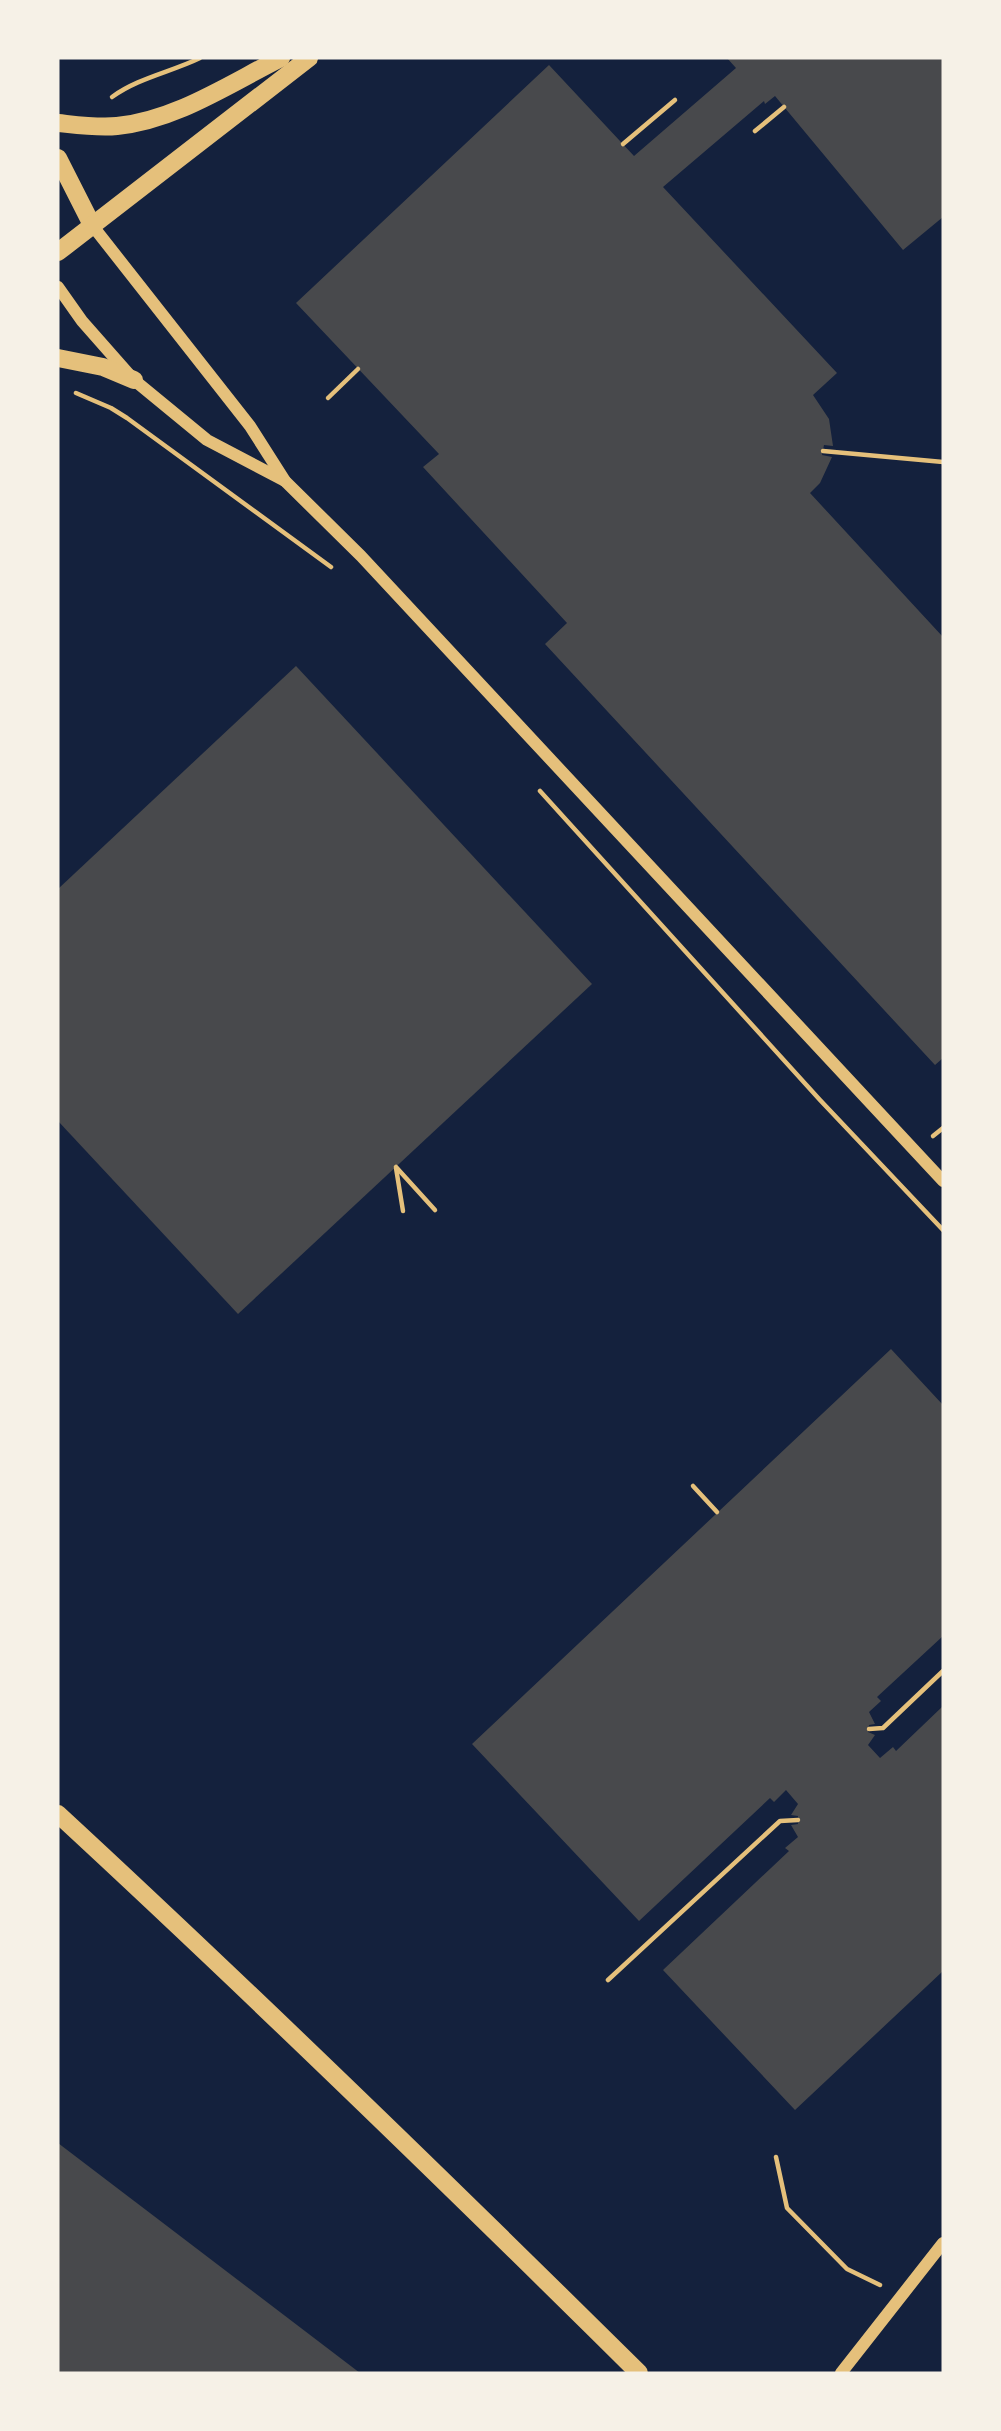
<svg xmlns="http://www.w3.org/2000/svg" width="1001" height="2431" viewBox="0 0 1001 2431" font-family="'Open Sans',sans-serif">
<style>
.building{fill:#48494c}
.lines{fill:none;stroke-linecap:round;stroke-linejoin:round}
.path{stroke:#e5c07b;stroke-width:4.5}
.tertiary{stroke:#e5c07b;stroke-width:12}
.primary{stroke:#e5c07b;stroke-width:18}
</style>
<rect width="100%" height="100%" fill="#14213d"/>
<g class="building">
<path d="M 727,58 L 943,58 L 943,217 L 903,250 L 775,96 L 765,104 L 764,101 L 663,187 L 837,373 L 813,395 L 829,419 L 833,446 L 824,445 L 822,455 L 832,457 L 820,483 L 810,493 L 943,637 L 943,1058 L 935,1065 L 545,644 L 567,623 L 423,467 L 439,454 L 296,303 L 549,65 L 634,156 L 736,68 Z"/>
<path d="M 296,666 L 592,984 L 238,1314 L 58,1121 L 58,889 Z"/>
<path d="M 891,1349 L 943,1405 L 943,1636 L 877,1697 L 881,1701 L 869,1712 L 875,1724 L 869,1725 L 868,1732 L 875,1735 L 868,1745 L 880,1758 L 893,1747 L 896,1751 L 943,1706 L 943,1971 L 795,2110 L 663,1970 L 789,1851 L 785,1848 L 798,1837 L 791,1825 L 798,1824 L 798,1816 L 791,1815 L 798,1804 L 786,1790 L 774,1802 L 770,1798 L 639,1921 L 472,1744 Z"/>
<path d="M 58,2143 L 360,2373 L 58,2373 Z"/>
</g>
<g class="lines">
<g class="path">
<path d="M 112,97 C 138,78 171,72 200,58"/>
<path d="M 755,131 L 784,107"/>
<path d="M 623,144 L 675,100"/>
<path d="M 76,393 L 111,408 L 127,418 L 331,567"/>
<path d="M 328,398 L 358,369"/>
<path d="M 823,451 L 943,462"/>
<path d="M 540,791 L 820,1100 L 943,1230"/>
<path d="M 933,1136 L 943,1128"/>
<path d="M 396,1167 L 435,1210"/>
<path d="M 396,1168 L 403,1211"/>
<path d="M 693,1486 L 717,1512"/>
<path d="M 869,1729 L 883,1728 L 943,1671"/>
<path d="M 608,1980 L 780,1821 L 798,1820"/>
<path d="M 776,2157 L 787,2208 L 847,2269 L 880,2285"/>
</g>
<g class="tertiary">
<path d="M 92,225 L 250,426 L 285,481 L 361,556 L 943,1181"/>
<path d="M 58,287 L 82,321 L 134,380 L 207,440 L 285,481"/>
<path d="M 841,2373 L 943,2243"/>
</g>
<g class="primary">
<path d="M 58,123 C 77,125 98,128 117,126 C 176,120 229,84 281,58"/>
<path d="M 58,158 L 92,225"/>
<path d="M 58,252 L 309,58"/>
<path d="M 58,358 L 103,367 L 134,380"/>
<path d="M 58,1814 C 255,1996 448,2184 639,2373"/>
</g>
</g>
<rect width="1001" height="2431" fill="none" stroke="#f6f1e7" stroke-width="119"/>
</svg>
